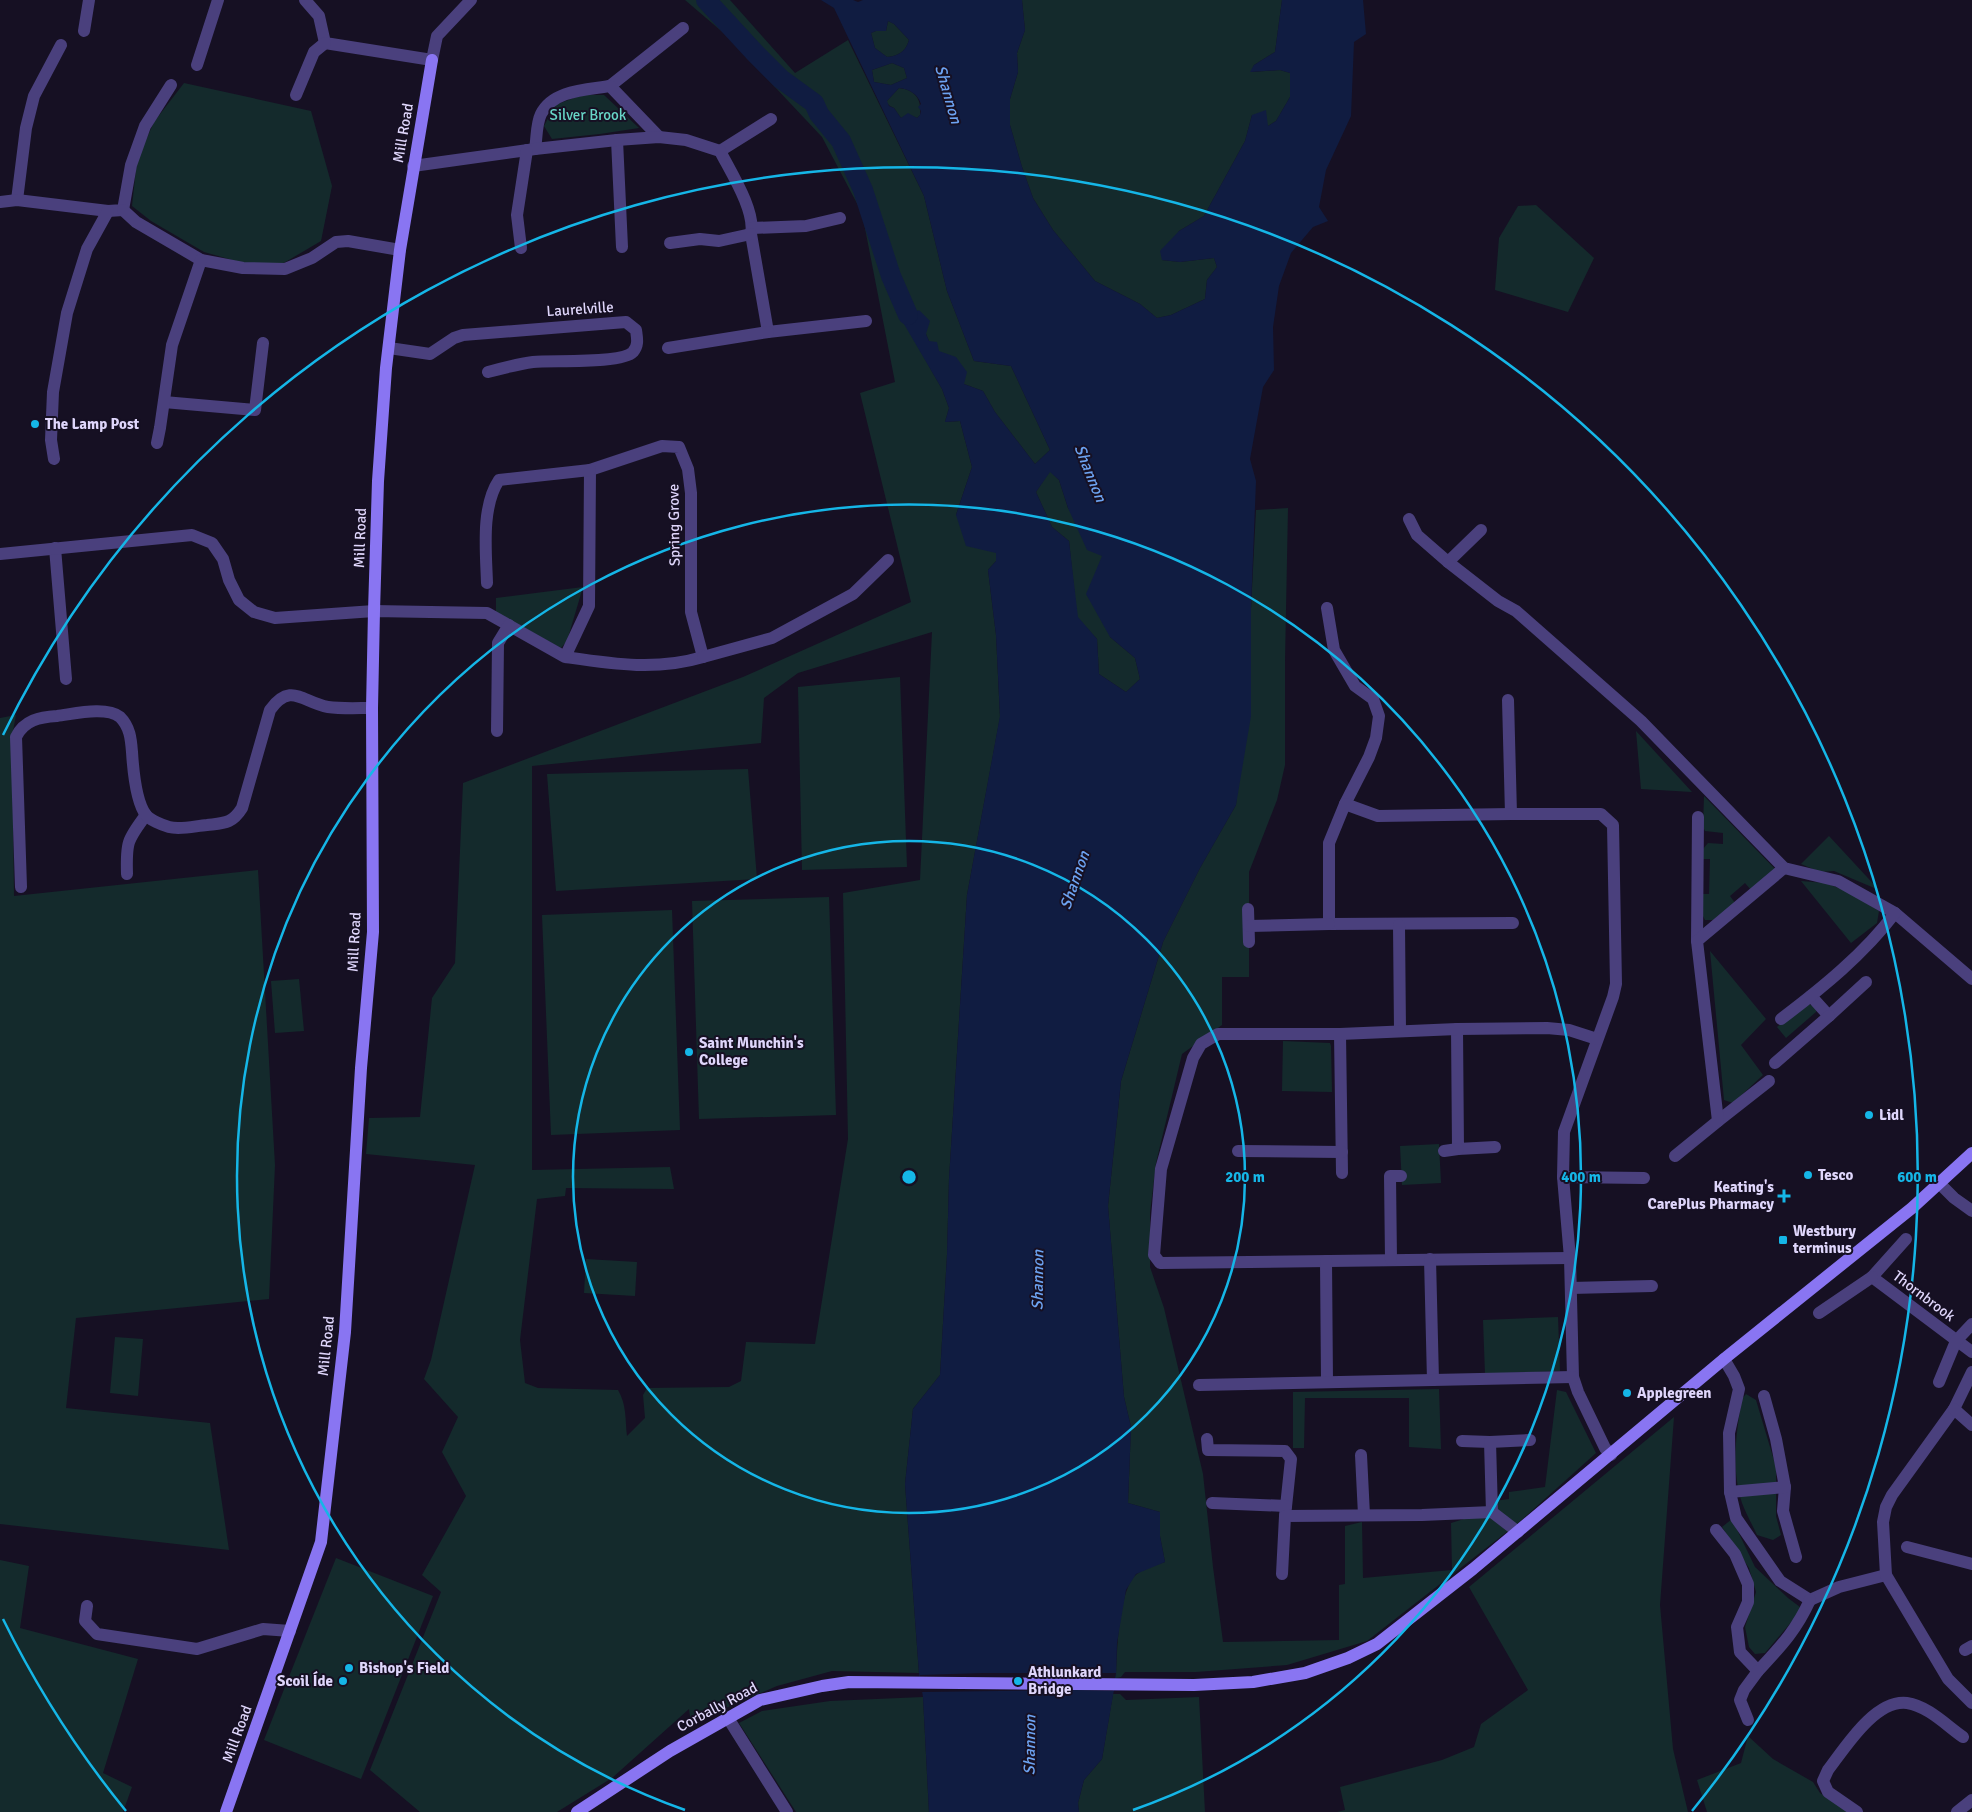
<svg xmlns="http://www.w3.org/2000/svg" width="1972" height="1812" viewBox="0 0 1972 1812" font-family="Signika,sans-serif">
<style>
.green{fill:#142a2c;fill-rule:evenodd}
.water{fill:#101c41;fill-rule:evenodd}
.pier{fill:#161023}
.lines{fill:none;stroke-linecap:round;stroke-linejoin:round}
.river{stroke:#101c41;stroke-width:20}
.street{stroke:#4a407d;stroke-width:12}
.secondary{stroke:#8975f2;stroke-width:12}
.ring{fill:none;stroke:#15b6e7;stroke-width:2.5}
.poi-dot{fill:#15b6e7;stroke:#161023;stroke-width:2}
.labels{text-anchor:middle;stroke-width:4;stroke-linejoin:round;paint-order:stroke}
.park-label{font-size:15px;fill:#68d5c8;stroke:#161023}
.street-label{font-size:15px;fill:#dfd6fb;stroke:#161023}
.poi-label{font-size:15px;font-weight:bold;fill:#dfd6fb;stroke:#161023;text-anchor:start}
.water-label{font-size:16px;font-style:italic;fill:#6da3f2;stroke:#161023}
.centre{fill:#15b6e7;stroke:#161023;stroke-width:2.5}
.ring-label{font-size:15px;text-anchor:middle;font-weight:bold;fill:#15b6e7;stroke:#161023;stroke-width:4;stroke-linejoin:round;paint-order:stroke}
</style>
<rect width="100%" height="100%" fill="#161023"/>
<g class="green">
<path d="M 685,0 L 730,0 L 795,73 L 848,40 L 924,196 L 947,291 L 974,361 L 1011,366 L 1050,450 L 1035,464 L 995,412 L 983,391 L 964,384 L 929,341 L 926,334 L 902,319 L 942,389 L 949,408 L 945,422 L 960,421 L 972,467 L 956,515 L 996,553 L 996,561 L 988,570 L 996,635 L 1000,717 L 967,895 L 949,1179 L 947,1255 L 940,1375 L 913,1409 L 905,1484 L 919,1673 L 832,1671 L 777,1686 L 691,1723 L 689,1709 L 612,1778 L 557,1812 L 420,1812 L 370,1770 L 441,1592 L 422,1575 L 466,1496 L 442,1452 L 458,1417 L 424,1379 L 431,1360 L 475,1165 L 366,1154 L 369,1118 L 420,1117 L 432,998 L 455,963 L 463,783 L 743,677 L 911,602 L 860,393 L 895,382 L 862,213 L 822,137 L 726,35 ZM 932,632 L 920,880 L 843,893 L 848,1139 L 815,1344 L 746,1342 L 741,1381 L 729,1387 L 647,1388 L 643,1395 L 645,1418 L 627,1436 C 625,1420 627,1405 618,1390 L 538,1388 L 525,1383 L 520,1340 L 537,1199 L 565,1196 L 566,1188 L 674,1189 L 670,1167 L 532,1170 L 532,766 L 761,743 L 764,698 L 798,673 Z"/>
<path d="M 1022,0 L 1282,0 L 1275,52 L 1254,65 L 1251,72 L 1280,70 L 1290,73 L 1290,97 L 1276,121 L 1268,126 L 1252,115 L 1245,141 L 1204,216 L 1179,231 L 1162,260 L 1180,262 L 1214,258 L 1217,267 L 1207,280 L 1205,299 L 1171,315 L 1157,318 L 1140,304 L 1095,281 L 1053,230 L 1033,198 L 1022,167 L 1010,125 L 1010,99 L 1018,72 L 1017,53 L 1025,30 Z"/>
<path d="M 888,21 L 894,24 L 909,40 C 906,51 899,56 887,57 L 875,48 L 871,33 L 876,31 L 886,31 Z"/>
<path d="M 892,63 L 904,68 L 907,78 L 891,85 L 874,82 L 872,70 Z"/>
<path d="M 184,83 L 311,111 L 332,186 L 321,241 L 282,264 L 243,263 L 204,252 L 151,221 L 132,206 L 137,160 L 154,122 Z"/>
<path d="M 899,88 C 915,90 922,99 920,115 L 917,118 L 908,114 L 901,118 L 894,108 L 890,106 L 886,102 Z"/>
<path d="M 582,95 L 604,95 L 639,128 L 600,134 L 552,139 L 544,126 L 555,105 Z"/>
<path d="M 1536,205 L 1594,258 L 1568,312 L 1495,290 L 1499,238 L 1518,206 Z"/>
<path d="M 1050,471 L 1059,480 L 1068,508 L 1102,556 L 1110,637 L 1135,658 L 1140,679 L 1126,692 L 1099,674 L 1097,639 L 1077,617 L 1069,541 L 1052,527 L 1036,492 Z"/>
<path d="M 1288,508 L 1285,661 L 1285,765 L 1277,800 L 1249,872 L 1249,977 L 1222,977 L 1222,1025 L 1182,1054 L 1156,1163 L 1150,1213 L 1150,1267 L 1164,1308 L 1203,1474 L 1213,1567 L 1223,1642 L 1339,1640 L 1339,1585 L 1345,1584 L 1345,1526 L 1362,1522 L 1363,1578 L 1452,1570 L 1451,1523 L 1493,1510 L 1494,1501 L 1509,1499 L 1509,1492 L 1545,1487 L 1557,1390 L 1566,1392 L 1596,1453 L 1517,1524 L 1367,1641 L 1287,1665 L 1196,1672 L 1125,1672 L 1121,1677 L 1116,1678 C 1117,1656 1118,1588 1137,1574 C 1144,1568 1156,1565 1165,1562 L 1160,1536 L 1160,1512 L 1128,1503 L 1131,1427 L 1124,1397 L 1108,1206 L 1121,1081 L 1163,942 L 1200,868 L 1236,805 L 1251,608 L 1256,510 Z"/>
<path d="M 583,587 L 567,641 L 561,648 L 496,612 L 496,598 Z"/>
<path d="M 900,677 L 907,867 L 802,870 L 798,687 Z"/>
<path d="M 16,715 L 12,736 L 14,896 L 258,870 L 275,1165 L 269,1299 L 76,1318 L 66,1408 L 210,1423 L 229,1550 L 0,1524 L 0,718 Z"/>
<path d="M 1636,731 L 1692,792 L 1641,789 Z"/>
<path d="M 748,769 L 757,879 L 556,891 L 547,774 Z"/>
<path d="M 1704,796 L 1775,869 L 1751,890 L 1745,883 L 1730,896 L 1735,903 L 1713,920 L 1705,920 L 1702,914 L 1702,894 L 1709,894 L 1710,859 L 1703,859 L 1703,849 L 1708,843 L 1723,844 L 1723,833 L 1705,831 L 1703,827 Z"/>
<path d="M 1829,836 L 1879,890 L 1834,871 L 1820,872 L 1801,864 Z"/>
<path d="M 1801,881 L 1826,883 L 1846,891 L 1879,911 L 1877,923 L 1851,943 Z"/>
<path d="M 829,897 L 836,1115 L 699,1119 L 692,901 Z"/>
<path d="M 672,910 L 680,1130 L 551,1135 L 542,915 Z"/>
<path d="M 1710,951 L 1766,1019 L 1741,1045 L 1763,1075 L 1733,1103 L 1724,1100 Z"/>
<path d="M 299,979 L 304,1031 L 275,1033 L 271,981 Z"/>
<path d="M 1804,1004 L 1809,1004 L 1816,1008 L 1816,1012 L 1786,1038 L 1777,1027 Z"/>
<path d="M 1283,1041 L 1330,1043 L 1331,1046 L 1332,1092 L 1282,1091 Z"/>
<path d="M 1439,1144 L 1441,1183 L 1402,1185 L 1400,1146 Z"/>
<path d="M 586,1259 L 637,1262 L 635,1296 L 584,1293 Z"/>
<path d="M 1558,1317 L 1560,1371 L 1485,1374 L 1483,1320 Z"/>
<path d="M 115,1337 L 143,1339 L 138,1396 L 110,1393 Z"/>
<path d="M 1439,1389 L 1441,1449 L 1409,1447 L 1409,1398 L 1305,1398 L 1304,1448 L 1293,1448 L 1293,1392 Z"/>
<path d="M 1746,1394 L 1756,1400 L 1776,1467 L 1776,1516 L 1781,1535 L 1773,1540 L 1757,1535 C 1752,1524 1746,1514 1742,1503 C 1731,1469 1736,1433 1742,1399 Z"/>
<path d="M 1674,1417 L 1660,1605 L 1673,1749 L 1688,1812 L 1337,1812 L 1345,1810 L 1340,1787 L 1442,1760 L 1474,1747 L 1481,1724 L 1528,1690 L 1469,1587 Z"/>
<path d="M 1732,1519 L 1755,1567 L 1788,1598 L 1800,1607 L 1798,1614 L 1765,1653 L 1755,1654 L 1749,1647 L 1745,1627 L 1756,1592 L 1749,1568 L 1722,1527 Z"/>
<path d="M 336,1558 L 433,1596 L 361,1779 L 264,1740 Z"/>
<path d="M 0,1560 L 29,1566 L 20,1628 L 138,1659 L 103,1773 L 132,1787 L 123,1812 L 0,1812 Z"/>
<path d="M 1113,1694 L 1120,1694 L 1126,1700 L 1199,1697 L 1205,1812 L 1079,1812 L 1078,1803 L 1084,1780 L 1102,1759 Z"/>
<path d="M 923,1697 L 929,1812 L 796,1812 L 739,1723 L 762,1711 L 830,1701 Z"/>
<path d="M 1748,1736 L 1773,1759 L 1813,1782 L 1820,1793 L 1848,1812 L 1707,1812 L 1697,1780 L 1741,1763 Z"/>
</g>
<path class="water" d="M 821,0 L 853,0 L 858,2 L 863,0 L 1022,0 L 1025,30 L 1017,53 L 1018,72 L 1010,99 L 1010,125 L 1022,167 L 1033,198 L 1053,230 L 1095,281 L 1140,304 L 1157,318 L 1171,315 L 1205,299 L 1207,280 L 1217,267 L 1214,258 L 1180,262 L 1162,260 L 1160,251 L 1179,231 L 1204,216 L 1245,141 L 1252,115 L 1266,110 L 1268,126 L 1276,121 L 1290,97 L 1290,73 L 1280,70 L 1250,72 L 1254,65 L 1275,52 L 1282,0 L 1363,0 L 1366,34 L 1354,42 L 1351,116 L 1326,170 L 1319,207 L 1328,221 L 1313,227 L 1291,253 L 1279,286 L 1273,327 L 1274,370 L 1263,387 L 1250,459 L 1256,481 L 1251,608 L 1251,716 L 1236,805 L 1200,868 L 1163,942 L 1121,1081 L 1108,1206 L 1124,1397 L 1131,1427 L 1128,1503 L 1160,1512 L 1160,1536 L 1165,1562 L 1136,1574 L 1126,1590 L 1117,1643 L 1116,1678 L 1102,1759 L 1084,1780 L 1078,1803 L 1079,1812 L 929,1812 L 923,1697 L 919,1673 L 905,1484 L 913,1409 L 940,1375 L 947,1255 L 949,1179 L 967,895 L 1000,716 L 996,635 L 988,570 L 996,561 L 996,553 L 966,546 L 956,515 L 972,467 L 960,421 L 945,422 L 949,408 L 942,389 L 901,319 L 919,310 L 930,321 L 926,334 L 929,341 L 937,342 L 939,351 L 956,357 L 967,372 L 964,384 L 983,391 L 995,412 L 1035,464 L 1050,450 L 1011,366 L 974,361 L 947,291 L 924,196 L 834,8 ZM 888,21 L 894,24 L 909,40 C 906,51 899,56 887,57 L 875,48 L 871,33 L 876,31 L 886,31 ZM 892,63 L 904,68 L 907,78 L 891,85 L 874,82 L 872,70 ZM 899,88 C 909,89 918,94 921,104 L 918,107 L 921,111 L 920,115 L 917,118 L 908,113 L 901,118 L 894,108 L 889,106 L 887,101 ZM 1050,472 L 1059,480 L 1068,508 L 1087,550 L 1102,556 L 1086,594 L 1110,637 L 1135,658 L 1140,679 L 1126,692 L 1099,674 L 1097,639 L 1078,617 L 1069,541 L 1052,527 L 1036,492 Z"/>
<path class="pier" d="M 983,1673 L 1116,1673 L 1113,1691 L 1076,1690 L 922,1692 L 920,1675 Z"/>
<g class="lines">
<path class="river" d="M 706,0 L 755,53 L 781,79 L 814,103 L 819,114 L 841,141 L 863,190 L 891,276 L 908,315"/>
<g class="street">
<path d="M 305,0 L 319,16 L 325,43 L 432,60 L 437,36 L 471,0"/>
<path d="M 84,31 L 89,0"/>
<path d="M 197,65 L 218,0"/>
<path d="M 610,86 L 683,28"/>
<path d="M 296,95 L 314,52 L 325,43"/>
<path d="M 617,140 L 622,247"/>
<path d="M 535,149 C 537,138 536,124 541,114 C 553,90 586,90 610,86 L 659,137"/>
<path d="M 720,151 L 771,119"/>
<path d="M 413,166 L 535,149 L 617,140 L 659,137 L 686,140 L 720,151 C 730,171 756,211 751,234 L 768,332 L 866,321"/>
<path d="M 17,200 L 26,128 L 34,96 L 61,45"/>
<path d="M 0,202 L 17,200 L 108,211 L 123,210 L 131,165 L 145,126 L 171,85"/>
<path d="M 123,210 L 136,222 L 201,260 L 243,268 L 285,269 L 312,258 L 336,242 L 348,241 L 400,250"/>
<path d="M 752,228 L 806,226 L 840,218"/>
<path d="M 670,243 L 700,239 L 719,241 L 751,234"/>
<path d="M 521,248 L 517,215 L 527,150"/>
<path d="M 389,348 L 430,354 L 454,338 L 463,335 L 613,323 L 626,322 L 636,330 C 637,338 639,345 633,352 C 622,364 552,360 533,362 C 518,364 503,368 488,372"/>
<path d="M 668,348 L 768,332"/>
<path d="M 164,402 L 255,410 L 263,343"/>
<path d="M 157,443 L 160,428 L 172,345 L 201,260"/>
<path d="M 54,459 L 51,440 L 53,392 L 67,313 L 87,249 L 108,211"/>
<path d="M 1409,519 L 1417,535 L 1448,562 L 1498,601 L 1516,611 L 1641,721 L 1784,868 L 1838,881 L 1895,913 L 1972,979"/>
<path d="M 55,548 L 66,679"/>
<path d="M 0,554 L 192,535 L 212,543 L 223,559 L 229,580 L 239,600 L 254,612 L 275,618 L 374,611 L 487,613 L 565,657 L 589,606 L 590,470 L 662,446 L 679,447 L 688,469 L 691,493 L 691,612 L 703,657 C 656,671 613,664 565,657"/>
<path d="M 1448,562 L 1481,530"/>
<path d="M 487,583 C 486,551 481,507 499,480 L 590,470"/>
<path d="M 1327,608 L 1334,650 L 1355,686 L 1373,699 L 1379,716 L 1376,738 L 1369,757 L 1345,804"/>
<path d="M 703,657 L 772,638 L 853,594 L 888,560"/>
<path d="M 1508,700 L 1511,814"/>
<path d="M 497,731 L 498,643 L 509,625"/>
<path d="M 127,874 C 126,843 127,840 146,815"/>
<path d="M 21,887 L 16,737 C 24,720 40,717 57,716 C 74,714 106,706 120,717 C 130,727 131,739 132,752 C 133,768 136,802 146,815 C 150,820 162,825 169,827 C 180,830 195,826 207,825 C 224,823 232,824 242,808 L 270,710 C 291,681 303,703 328,707 C 342,709 358,708 372,708"/>
<path d="M 1248,909 L 1249,942"/>
<path d="M 1513,923 L 1329,924 L 1329,843 L 1345,804 L 1378,816 L 1511,814 L 1601,814 L 1613,825 L 1616,984 L 1613,997 L 1564,1132 L 1563,1177 L 1570,1258 L 1573,1377 L 1578,1392 L 1605,1448 L 1611,1455"/>
<path d="M 1399,925 L 1400,1030"/>
<path d="M 1249,926 L 1329,924"/>
<path d="M 1697,941 L 1698,817"/>
<path d="M 1811,996 L 1829,1016 L 1866,982"/>
<path d="M 1781,1019 C 1822,988 1864,954 1895,913"/>
<path d="M 1457,1029 L 1458,1149 L 1495,1147"/>
<path d="M 1340,1034 L 1342,1173"/>
<path d="M 1775,1063 L 1829,1016"/>
<path d="M 1718,1121 L 1769,1081"/>
<path d="M 1238,1151 L 1342,1152"/>
<path d="M 1444,1151 L 1458,1149"/>
<path d="M 1675,1156 L 1718,1121 L 1697,941 L 1784,868"/>
<path d="M 1563,1177 L 1644,1178"/>
<path d="M 1939,1183 L 1954,1198 L 1972,1211"/>
<path d="M 1906,1239 L 1872,1277 L 1972,1352"/>
<path d="M 1570,1258 L 1160,1263 L 1154,1255 L 1161,1169 L 1193,1058 L 1201,1044 L 1218,1034 L 1340,1034 L 1457,1029 L 1547,1028 L 1569,1030 L 1597,1039"/>
<path d="M 1430,1259 L 1433,1380"/>
<path d="M 1391,1260 L 1390,1176 L 1401,1176"/>
<path d="M 1326,1261 L 1327,1382"/>
<path d="M 1571,1288 L 1652,1286"/>
<path d="M 1819,1313 L 1872,1277"/>
<path d="M 1724,1359 L 1734,1376 L 1739,1389 L 1729,1433 L 1730,1492 L 1736,1518 L 1780,1581 L 1810,1600 L 1839,1587 L 1886,1575"/>
<path d="M 1972,1372 L 1954,1409 L 1892,1495 L 1886,1507 L 1883,1522 L 1886,1575 L 1948,1679 L 1972,1703"/>
<path d="M 1939,1382 L 1956,1341 L 1972,1324"/>
<path d="M 1199,1385 L 1573,1377"/>
<path d="M 1954,1409 L 1972,1425"/>
<path d="M 1207,1439 L 1208,1450 L 1285,1451 L 1291,1459 L 1285,1516"/>
<path d="M 1462,1441 L 1490,1442"/>
<path d="M 1361,1455 L 1364,1515"/>
<path d="M 1785,1487 L 1783,1511 L 1796,1557"/>
<path d="M 1730,1492 L 1785,1487 L 1776,1439 L 1764,1396"/>
<path d="M 1212,1503 L 1286,1506"/>
<path d="M 1492,1512 L 1490,1442 L 1530,1440"/>
<path d="M 1716,1530 L 1735,1554 L 1748,1584 L 1748,1602 L 1737,1627 L 1740,1652 L 1758,1671 C 1780,1647 1796,1631 1810,1600"/>
<path d="M 1907,1547 L 1972,1564"/>
<path d="M 1282,1574 L 1285,1516 L 1422,1515 L 1492,1512 L 1518,1532"/>
<path d="M 87,1606 L 85,1621 L 97,1634 L 197,1649 L 263,1629 L 290,1631"/>
<path d="M 1965,1650 L 1972,1646"/>
<path d="M 728,1718 L 787,1812"/>
<path d="M 1748,1720 L 1740,1700 L 1744,1690 L 1758,1671"/>
<path d="M 1857,1812 L 1828,1792 L 1823,1781 L 1828,1770 C 1845,1748 1875,1699 1907,1703 C 1928,1706 1947,1726 1963,1737"/>
<path d="M 1957,1812 L 1972,1800"/>
</g>
<g class="secondary">
<path d="M 226,1812 L 321,1542 L 345,1332 L 361,1068 L 373,932 L 372,708 L 374,611 L 378,481 L 386,368 L 400,250 L 432,60"/>
<path d="M 577,1812 L 670,1751 L 760,1700 L 822,1686 L 849,1682 L 1194,1685 L 1253,1682 L 1305,1673 L 1348,1658 L 1377,1644 L 1473,1569 L 1724,1359 L 1912,1208 L 1972,1153"/>
</g>
</g>
<g class="ring">
<circle cx="909" cy="1177" r="336"/>
<path d="M685 1810A672 672 0 1 1 1133 1810"/>
<path d="M126 1811A1008 1008 0 0 1 3 1619M3 735A1008 1008 0 1 1 1692 1811"/>
</g>
<g class="poi-dot">
<circle cx="35" cy="424" r="5"/>
<circle cx="689" cy="1052" r="5"/>
<circle cx="1869" cy="1115" r="5"/>
<circle cx="1808" cy="1175" r="5"/>
<path d="M1781.5 1188.5h5v5h5v5h-5v5h-5v-5h-5v-5h5z"/>
<rect x="1778" y="1235" width="10" height="10" rx="2.5"/>
<circle cx="1627" cy="1393" r="5"/>
<circle cx="349" cy="1668" r="5"/>
<circle cx="343" cy="1681" r="5"/>
<circle cx="1018" cy="1681" r="5"/>
</g>
<g class="labels">
<g class="park-label">
<text x="588" y="120">Silver Brook</text>
</g>
<g class="street-label">
<text transform="translate(403 133) rotate(-80)" y="5">Mill Road</text>
<text transform="translate(580 309) rotate(-4)" y="5">Laurelville</text>
<text transform="translate(674 525) rotate(-91)" y="5">Spring Grove</text>
<text transform="translate(360 538) rotate(-88)" y="5">Mill Road</text>
<text transform="translate(354 942) rotate(-87)" y="5">Mill Road</text>
<text transform="translate(1924 1296) rotate(37)" y="5">Thornbrook</text>
<text transform="translate(326 1346) rotate(-84)" y="5">Mill Road</text>
<text transform="translate(717 1707) rotate(-28)" y="5">Corbally Road</text>
<text transform="translate(237 1734) rotate(-70)" y="5">Mill Road</text>
</g>
<g class="poi-label">
<text x="45" y="429">The Lamp Post</text>
<text x="699" y="1048">Saint Munchin's<tspan x="699" dy="17">College</tspan></text>
<text x="1879" y="1120">Lidl</text>
<text x="1818" y="1180">Tesco</text>
<text x="1774" y="1192" text-anchor="end">Keating's<tspan x="1774" dy="17">CarePlus Pharmacy</tspan></text>
<text x="1793" y="1236">Westbury<tspan x="1793" dy="17">terminus</tspan></text>
<text x="1637" y="1398">Applegreen</text>
<text x="359" y="1673">Bishop's Field</text>
<text x="1028" y="1677">Athlunkard<tspan x="1028" dy="17">Bridge</tspan></text>
<text x="333" y="1686" text-anchor="end">Scoil Íde</text>
</g>
<g class="water-label">
<text transform="translate(949 94) rotate(74)" y="6">Shannon</text>
<text transform="translate(1091 473) rotate(68)" y="6">Shannon</text>
<text transform="translate(1074 880) rotate(-71)" y="6">Shannon</text>
<text transform="translate(1037 1280) rotate(-89)" y="6">Shannon</text>
<text transform="translate(1029 1745) rotate(-89)" y="6">Shannon</text>
</g>
</g>
<circle cx="909" cy="1177" r="8" class="centre"/>
<g class="ring-label">
<text x="1245" y="1182">200 m</text>
<text x="1581" y="1182">400 m</text>
<text x="1917" y="1182">600 m</text>
</g>
</svg>
